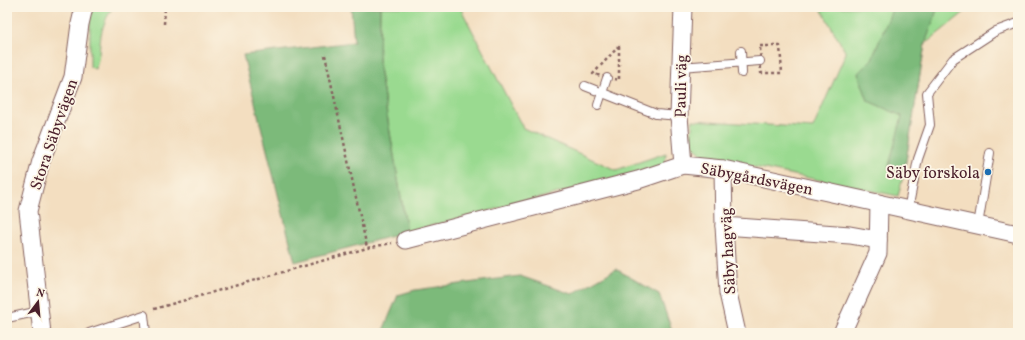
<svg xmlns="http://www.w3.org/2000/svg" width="1025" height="340" viewBox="0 0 1025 340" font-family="Vollkorn,serif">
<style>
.green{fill:#9ada90;stroke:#727c5e}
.forest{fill:#7bba7a;stroke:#626c52}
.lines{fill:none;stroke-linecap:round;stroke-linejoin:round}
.service-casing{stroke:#85625f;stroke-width:10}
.minor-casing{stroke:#85625f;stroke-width:19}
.path{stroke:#85625f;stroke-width:2.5;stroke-dasharray:3 3;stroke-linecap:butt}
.service{stroke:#fff;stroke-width:8}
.minor{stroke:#fff;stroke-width:17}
.poi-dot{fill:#1f6fb2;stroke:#fcf5e5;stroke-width:1.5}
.labels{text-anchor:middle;stroke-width:3.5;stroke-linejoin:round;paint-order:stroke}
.street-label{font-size:16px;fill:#4a1f2b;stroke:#fcf5e5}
.poi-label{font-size:16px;fill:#4a1f2b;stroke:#fcf5e5;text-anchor:end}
</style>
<rect width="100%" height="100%" fill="#fcf5e5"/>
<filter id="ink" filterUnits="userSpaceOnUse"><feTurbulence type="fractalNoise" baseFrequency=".025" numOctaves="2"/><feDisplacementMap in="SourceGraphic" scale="8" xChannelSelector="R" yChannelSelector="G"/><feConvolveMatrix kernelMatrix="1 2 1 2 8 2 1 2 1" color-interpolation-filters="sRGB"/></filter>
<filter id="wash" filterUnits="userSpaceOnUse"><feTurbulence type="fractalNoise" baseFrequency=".012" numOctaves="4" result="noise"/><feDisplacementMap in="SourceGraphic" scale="16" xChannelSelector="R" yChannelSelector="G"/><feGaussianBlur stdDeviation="0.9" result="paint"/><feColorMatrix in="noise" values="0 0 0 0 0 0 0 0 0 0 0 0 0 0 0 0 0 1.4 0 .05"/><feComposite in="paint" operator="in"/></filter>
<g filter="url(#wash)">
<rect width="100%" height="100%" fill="#f3dec0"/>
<g class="green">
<path d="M 93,7 L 113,7 C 107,16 103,25 101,35 C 99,47 100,58 95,69 L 90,67 L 90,21 Z"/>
<path d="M 380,7 L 460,7 L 523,128 L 616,170 L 666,153 L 664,166 L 407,232 L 379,68 Z"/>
<path d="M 820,7 L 971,7 L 925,44 L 904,173 L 898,196 L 705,157 L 692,145 L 691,135 L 693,120 L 813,128 L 846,53 Z"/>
</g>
<g class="forest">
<path d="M 351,7 L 380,7 L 379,68 L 407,232 L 295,262 L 243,55 L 354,42 Z"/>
<path d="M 893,7 L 938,7 L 925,44 L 904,173 L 888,169 L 902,116 L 868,101 L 858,73 L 872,59 Z"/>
<path d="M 616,269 L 659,294 L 673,333 L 382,333 L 398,295 L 415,290 L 520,276 L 572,294 Z"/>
</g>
</g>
<g filter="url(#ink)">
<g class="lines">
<defs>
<g id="service">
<path d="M 741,51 L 742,73"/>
<path d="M 680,67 L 760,61"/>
<path d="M 585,86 L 656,114 L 679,116"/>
<path d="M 598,105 L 607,78"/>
<path d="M 908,210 L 918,159 L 930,125 L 927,93 L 953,59 L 996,31 L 1018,23"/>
<path d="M 978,225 L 990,153"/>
<path d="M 7,318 L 40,311"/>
<path d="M 89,333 L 144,315 L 146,333"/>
</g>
<g id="minor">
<path d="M 683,165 L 679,116 L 683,7"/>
<path d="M 723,169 L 724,226 L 728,293 L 737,333"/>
<path d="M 724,226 L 850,235 L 878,240"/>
<path d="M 406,240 L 638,180 L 683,165 L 723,169 L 1018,234"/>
<path d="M 42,333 L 28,211 L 41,161 L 73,77 L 80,24 L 84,7"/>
<path d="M 842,333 L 878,253 L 879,203"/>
</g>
</defs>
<use href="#service" class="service-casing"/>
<use href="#minor" class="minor-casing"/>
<g class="path">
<path d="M 164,24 L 165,7"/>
<path d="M 619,46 L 619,80 L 593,74 Z"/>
<path d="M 760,46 L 780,46 L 782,73 L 761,73 Z"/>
<path d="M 325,55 L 367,248"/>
<path d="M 154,309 L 367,248 L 392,243"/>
<path d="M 71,333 L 78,331"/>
</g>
<use href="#service" class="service"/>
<use href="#minor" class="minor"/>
</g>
</g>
<circle class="poi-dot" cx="988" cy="172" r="4"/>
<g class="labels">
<g class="street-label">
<text transform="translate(680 86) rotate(-89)" y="6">Pauli väg</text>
<text transform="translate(53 134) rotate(-71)" y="6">Stora Säbyvägen</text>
<text transform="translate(757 178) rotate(11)" y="6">Säbygårdsvägen</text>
<text transform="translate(727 251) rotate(-93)" y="6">Säby hagväg</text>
</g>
<g class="poi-label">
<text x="980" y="178">Säby forskola</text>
</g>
</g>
<rect width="1025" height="340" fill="none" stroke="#fcf5e5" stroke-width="24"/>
<g transform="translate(38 302) rotate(16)" stroke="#fcf5e5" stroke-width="3" paint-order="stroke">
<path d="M0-3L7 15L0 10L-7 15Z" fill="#4a1f2b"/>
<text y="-6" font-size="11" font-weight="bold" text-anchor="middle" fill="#4a1f2b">N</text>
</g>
</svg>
